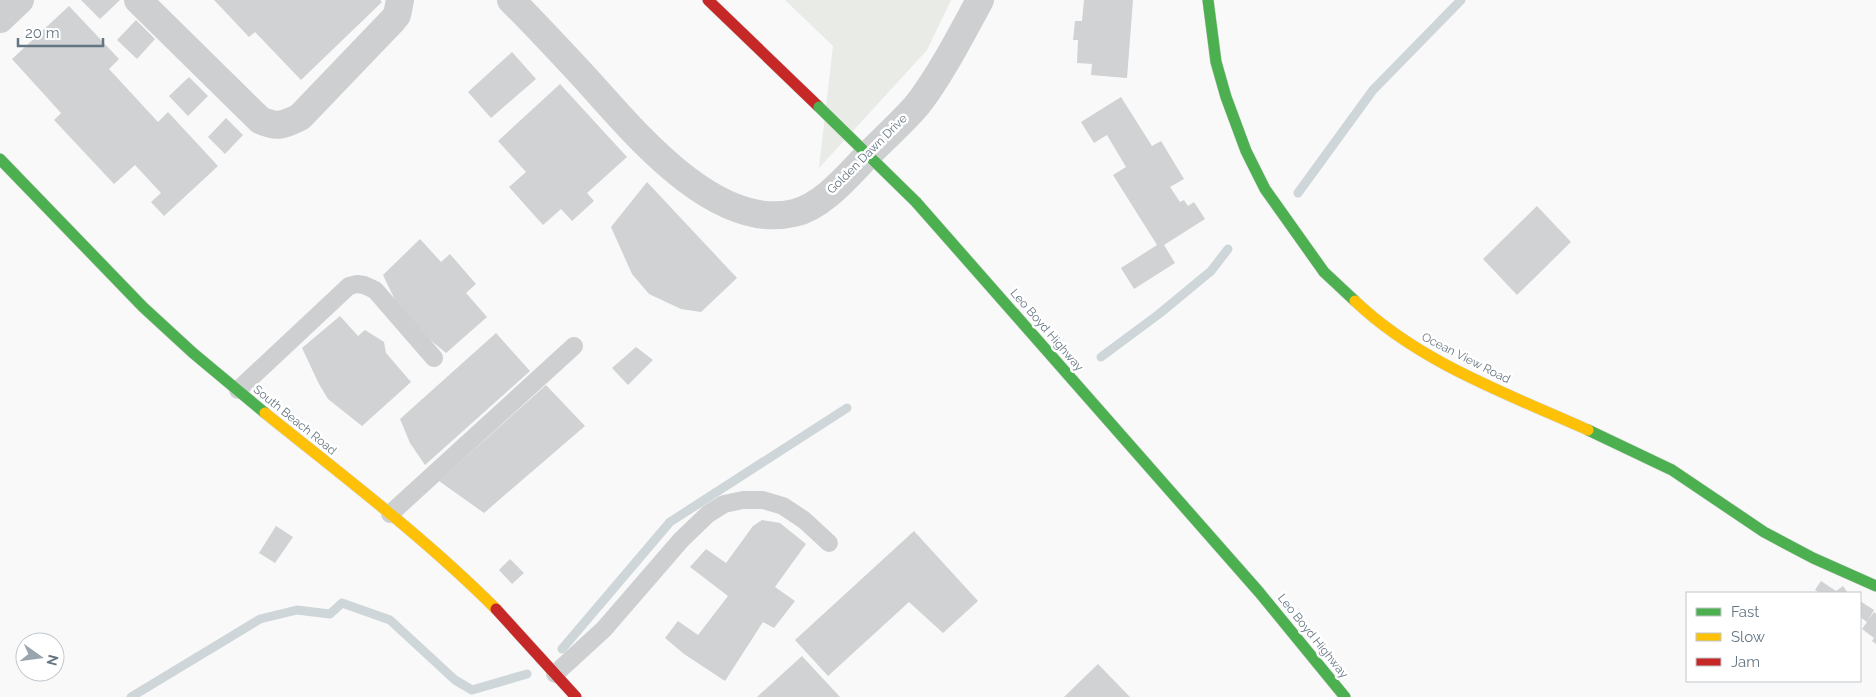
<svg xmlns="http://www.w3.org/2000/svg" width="1876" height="697" viewBox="0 0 1876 697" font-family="Raleway,sans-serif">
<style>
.green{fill:#e8ebe6}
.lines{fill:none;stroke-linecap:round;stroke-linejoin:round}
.stream{stroke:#ced6d9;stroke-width:9}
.building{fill:#d0d2d3}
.fast-casing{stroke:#d5d6d7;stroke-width:12}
.slow-casing{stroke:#d5d6d7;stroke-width:12}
.jam-casing{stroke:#d5d6d7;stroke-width:12}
.lane{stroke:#cecfd0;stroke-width:18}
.street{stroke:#cecfd0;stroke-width:28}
.fast{stroke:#4caf50;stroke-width:11}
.slow{stroke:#ffc107;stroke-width:11}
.jam{stroke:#c62828;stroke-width:11}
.fast-bridge-casing{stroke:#d5d6d7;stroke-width:12;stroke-linecap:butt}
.fast-bridge{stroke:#4caf50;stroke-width:11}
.labels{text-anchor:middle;stroke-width:5;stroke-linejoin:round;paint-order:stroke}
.street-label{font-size:12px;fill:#657683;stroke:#fff}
</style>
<rect width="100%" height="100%" fill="#f9f9f9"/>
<path class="green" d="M 785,0 L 951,0 L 927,50 L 819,168 L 833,46 Z"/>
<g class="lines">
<g class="stream">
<path d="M 1298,193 L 1373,90 L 1461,0"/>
<path d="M 1101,357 L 1159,314 L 1211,271 L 1228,249"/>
<path d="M 562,649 L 670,522 L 847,408"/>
<path d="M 131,697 L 260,619 L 297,610 L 330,614 L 342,603 L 390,620 L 455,680 L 472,690 L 527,674"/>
</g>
</g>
<g class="building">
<path d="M 81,0 L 120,0 L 100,19 Z"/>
<path d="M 214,0 L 380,0 L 382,2 L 301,80 L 255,32 L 249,37 Z"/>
<path d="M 1084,0 L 1133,0 L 1127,78 L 1091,75 L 1092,64 L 1077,63 L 1078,40 L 1073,40 L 1075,21 L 1082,21 Z"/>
<path d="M 69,6 L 119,59 L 109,69 L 158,122 L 168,112 L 218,166 L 164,216 L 151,202 L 161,193 L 135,165 L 114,184 L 54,120 L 61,113 L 12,59 Z"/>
<path d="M 136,20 L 155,39 L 137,59 L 117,40 Z"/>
<path d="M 512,52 L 536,79 L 491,118 L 468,92 Z"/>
<path d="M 189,77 L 208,96 L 188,116 L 169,96 Z"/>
<path d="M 560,84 L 627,157 L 587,193 L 594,201 L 572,221 L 561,209 L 543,225 L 509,187 L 526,172 L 498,141 Z"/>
<path d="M 1121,97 L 1152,146 L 1161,141 L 1184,179 L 1170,187 L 1180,202 L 1184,200 L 1188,206 L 1194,202 L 1205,219 L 1164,245 L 1175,263 L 1134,289 L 1121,268 L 1157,245 L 1113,175 L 1126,167 L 1107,135 L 1094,143 L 1081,122 Z"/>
<path d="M 226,118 L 243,135 L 225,154 L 208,137 Z"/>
<path d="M 647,182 L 737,278 L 701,312 L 681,309 L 649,294 L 632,274 L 611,227 Z"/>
<path d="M 1537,206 L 1571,242 L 1517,295 L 1483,259 Z"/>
<path d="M 420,239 L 441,262 L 450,254 L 476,284 L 466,293 L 487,317 L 446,353 L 412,325 L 396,302 L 383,275 Z"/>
<path d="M 340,316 L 358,336 L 365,330 L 384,342 L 386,353 L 411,382 L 362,426 L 328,399 L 319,384 L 302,348 Z"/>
<path d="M 496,333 L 530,371 L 425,465 L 410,443 L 400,419 Z"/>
<path d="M 636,347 L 653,360 L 628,385 L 612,368 Z"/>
<path d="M 546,385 L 585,426 L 484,513 L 439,481 Z"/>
<path d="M 762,520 L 780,523 L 806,544 L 775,587 L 795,601 L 774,628 L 763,622 L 725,681 L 684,654 L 665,638 L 678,621 L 698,635 L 728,596 L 690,567 L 706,549 L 726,563 L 753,526 Z"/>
<path d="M 276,526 L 293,537 L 275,563 L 259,553 Z"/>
<path d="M 914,531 L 978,601 L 943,633 L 909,602 L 828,676 L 795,640 Z"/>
<path d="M 510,559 L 524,573 L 512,584 L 499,570 Z"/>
<path d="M 1821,581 L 1836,591 L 1843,586 L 1848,593 L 1820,593 L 1815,590 Z"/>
<path d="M 1860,601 L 1874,610 L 1868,620 L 1874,612 L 1876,614 L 1876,644 L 1872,641 L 1874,638 L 1862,629 L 1867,622 L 1860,617 Z"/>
<path d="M 802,656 L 840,697 L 757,697 Z"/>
<path d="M 1098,664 L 1130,697 L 1064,697 Z"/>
</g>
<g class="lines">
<defs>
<g id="fast">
<path d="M 1208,0 L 1216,62 L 1226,97 L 1246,151 L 1265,189 L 1324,272 L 1355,301"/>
<path d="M 0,159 L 143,307 L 193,353 L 265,413"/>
<path d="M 916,202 L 1259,592 L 1345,697"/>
<path d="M 1588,430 L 1672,470 L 1764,532 L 1813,558 L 1876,586"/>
</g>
<g id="slow">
<path d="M 1355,301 C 1420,363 1508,394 1588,430"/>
<path d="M 265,413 C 343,476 424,537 496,609"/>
</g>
<g id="jam">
<path d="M 708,0 L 819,107"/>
<path d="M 496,609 L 576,697"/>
</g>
</defs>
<use href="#fast" class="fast-casing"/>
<use href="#slow" class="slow-casing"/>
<use href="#jam" class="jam-casing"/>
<g class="lane">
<path d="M 238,390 L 349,286 L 357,284 L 364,285 L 375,290 L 434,358"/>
<path d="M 390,514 L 574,346"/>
<path d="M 555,674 L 604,629 L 681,540 L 708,514 L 724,504 L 743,500 L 763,500 L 783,506 L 804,520 L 829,543"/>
</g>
<g class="street">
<path d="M 138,0 L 260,120 C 277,128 284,125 300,117 L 393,20 L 397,15 L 400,0"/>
<path d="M 511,0 C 537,26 562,53 587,80 C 634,132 715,232 794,213 C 821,207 846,178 865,158 C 882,140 902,123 918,104 C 941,74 962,33 980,0"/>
<path d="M 0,19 L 20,0"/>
</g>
<use href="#fast" class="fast"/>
<use href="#slow" class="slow"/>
<use href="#jam" class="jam"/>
<defs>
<path id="fast-bridge" d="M 819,107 L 916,202"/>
</defs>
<use href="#fast-bridge" class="fast-bridge-casing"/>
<use href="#fast-bridge" class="fast-bridge"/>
</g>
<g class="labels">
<g class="street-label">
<text transform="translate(867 154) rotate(-45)" y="4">Golden Dawn Drive</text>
<text transform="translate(1047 330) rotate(49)" y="4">Leo Boyd Highway</text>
<text transform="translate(1466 358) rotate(27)" y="4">Ocean View Road</text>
<text transform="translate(295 420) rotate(39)" y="4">South Beach Road</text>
<text transform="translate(1313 636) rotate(51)" y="4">Leo Boyd Highway</text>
</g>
</g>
<rect x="1686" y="592" width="175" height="90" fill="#ffffff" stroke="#c1c8cd"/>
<rect x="1696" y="608" width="25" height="8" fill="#4caf50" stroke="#c1c8cd"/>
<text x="1731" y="617" font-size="15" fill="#657683">Fast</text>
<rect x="1696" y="633" width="25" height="8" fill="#ffc107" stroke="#c1c8cd"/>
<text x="1731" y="642" font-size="15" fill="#657683">Slow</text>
<rect x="1696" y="658" width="25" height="8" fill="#c62828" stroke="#c1c8cd"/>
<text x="1731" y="667" font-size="15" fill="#657683">Jam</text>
<g transform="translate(40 657) rotate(104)"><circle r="24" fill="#ffffff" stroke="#c1c8cd"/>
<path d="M0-4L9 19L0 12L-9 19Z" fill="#99a4ac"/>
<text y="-8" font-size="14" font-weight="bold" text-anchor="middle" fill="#657683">N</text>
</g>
<path d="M18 38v8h85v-8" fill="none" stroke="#657683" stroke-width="2.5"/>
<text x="25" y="38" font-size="15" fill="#657683" stroke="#ffffff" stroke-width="4" paint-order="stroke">20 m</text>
</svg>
